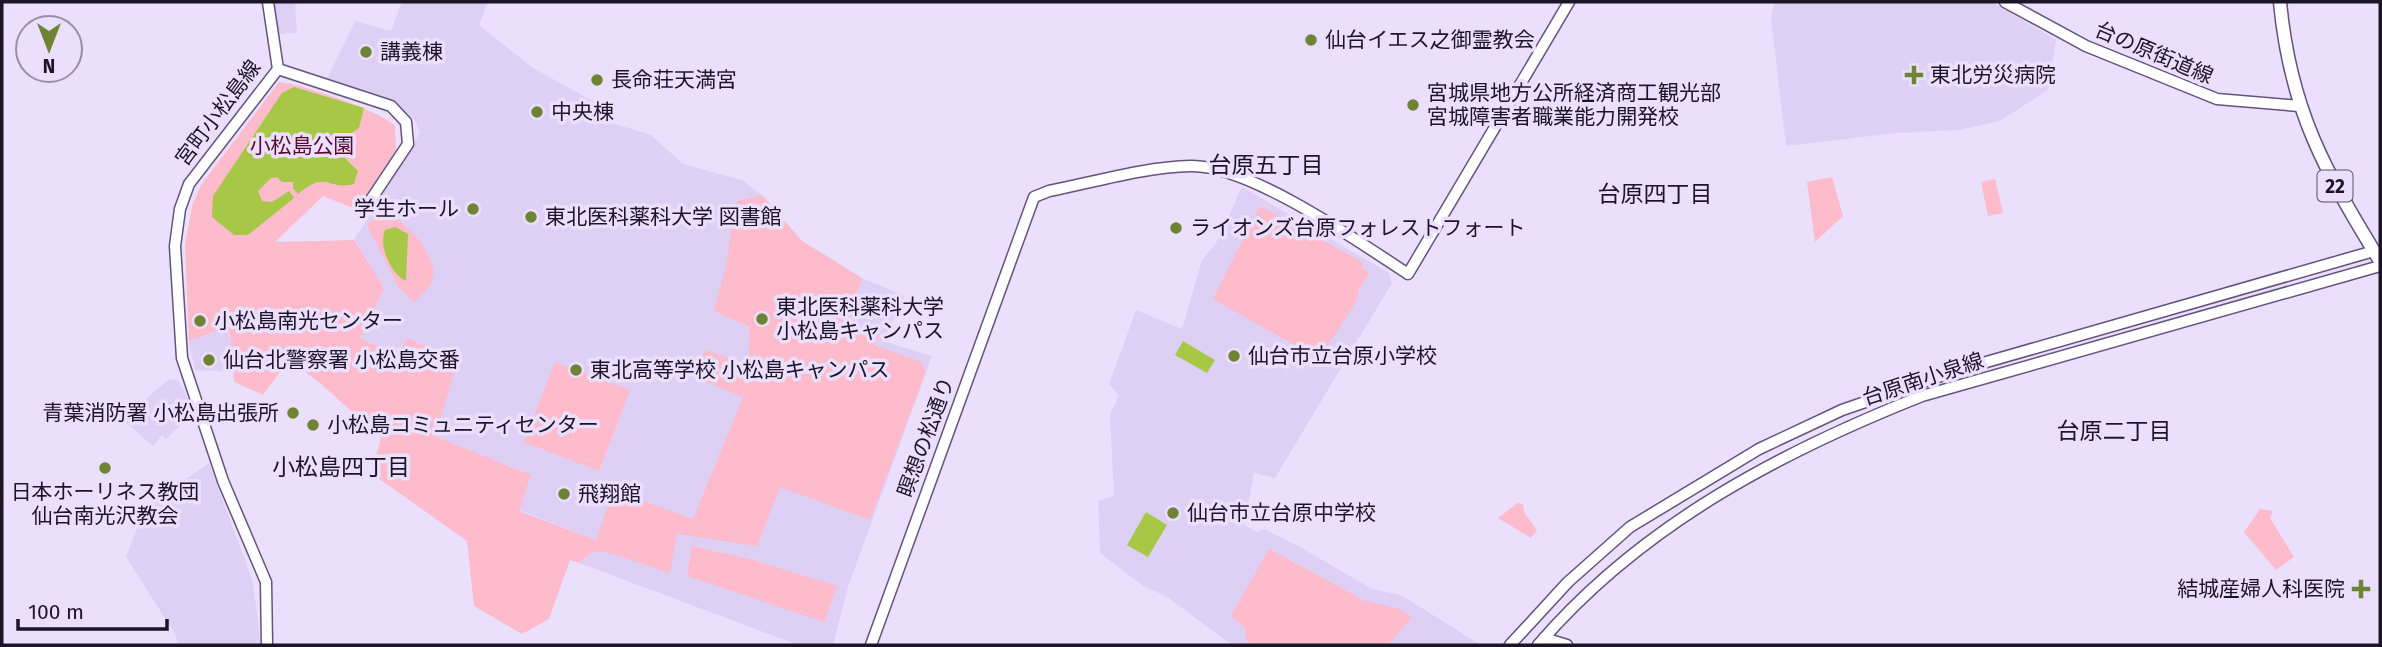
<svg xmlns="http://www.w3.org/2000/svg" width="2382" height="647" viewBox="0 0 2382 647" font-family="'Fira Sans','Noto Sans JP',sans-serif">
<style>
.built{fill:#ded0f4}
.green{fill:#fdbbcb}
.water{fill:#a7c846}
.lines{fill:none;stroke-linecap:round;stroke-linejoin:round}
.secondary-casing{stroke:#64527f;stroke-width:13}
.primary-casing{stroke:#64527f;stroke-width:15}
.secondary{stroke:#fff;stroke-width:10}
.primary{stroke:#fff;stroke-width:12}
.poi-dot{fill:#6e8334;stroke:#ebdffe;stroke-width:2.5}
.labels{text-anchor:middle;stroke-width:7;stroke-linejoin:round;paint-order:stroke}
.shield{fill:#ebdffe;stroke:#5a5168;stroke-width:2}
.shield-label{font-size:19px;font-weight:bold;fill:#1c1427}
.poi-label{font-size:21px;fill:#1c1427;stroke:#ebdffe;text-anchor:start}
.street-label{font-size:21px;fill:#1c1427;stroke:#ebdffe}
.park-label{font-size:21px;fill:#5a092b;stroke:#ebdffe}
.neighbourhood-label{font-size:23px;fill:#1c1427;stroke:#ebdffe}
</style>
<rect width="100%" height="100%" fill="#ebdffe"/>
<g class="built">
<path d="M 274,2 L 295,2 L 297,33 L 278,34 Z"/>
<path d="M 402,2 L 488,2 L 479,25 L 533,68 L 600,105 L 606,121 L 651,135 L 683,164 L 742,180 L 763,196 L 802,241 L 862,278 L 905,296 L 883,341 L 932,356 L 848,587 L 833,645 L 798,645 L 579,563 L 592,552 L 596,540 L 519,510 L 530,475 L 435,436 L 408,338 L 397,355 L 360,338 L 384,288 L 354,240 L 420,133 L 415,120 L 392,100 L 327,79 L 355,21 L 391,31 Z"/>
<path d="M 1774,2 L 1992,2 L 2056,40 L 2048,90 L 2000,121 L 1959,130 L 1896,133 L 1786,146 L 1771,19 Z"/>
<path d="M 1242,187 L 1389,273 L 1392,283 L 1275,478 L 1254,473 L 1244,525 L 1257,532 L 1264,529 L 1300,547 L 1372,589 L 1401,595 L 1481,645 L 1232,645 L 1167,597 L 1142,585 L 1100,553 L 1098,501 L 1114,496 L 1110,415 L 1119,396 L 1109,384 L 1136,310 L 1182,329 L 1202,260 L 1216,243 Z"/>
<path d="M 218,330 L 231,331 L 233,372 L 195,370 L 189,341 Z"/>
<path d="M 169,379 L 178,380 L 195,411 L 166,439 L 162,435 L 153,446 L 124,421 L 133,410 Z"/>
<path d="M 209,463 L 253,582 L 261,645 L 178,645 L 175,634 L 126,557 L 145,508 Z"/>
</g>
<g class="green">
<path d="M 279,82 C 301,84 381,111 395,126 L 396,155 L 358,210 L 323,196 L 275,242 L 354,240 L 384,288 L 360,338 L 397,355 L 408,338 L 457,363 L 435,436 L 531,475 L 519,511 L 596,540 L 613,490 L 693,519 L 743,397 L 694,377 L 705,350 L 748,365 L 750,327 L 714,311 L 726,266 L 736,201 L 763,196 L 802,241 L 862,278 L 849,322 L 879,334 L 874,345 L 921,362 L 926,371 L 870,520 L 780,487 L 757,546 L 677,534 L 670,573 L 603,551 L 592,552 L 579,563 L 570,560 L 549,619 L 522,634 L 474,606 L 467,541 L 371,473 L 381,438 L 320,383 L 289,360 L 263,395 L 234,382 L 230,331 L 218,330 L 189,341 L 185,245 L 192,206 L 201,185 Z"/>
<path d="M 1832,177 L 1843,216 L 1815,242 L 1807,182 Z"/>
<path d="M 1995,179 L 2003,213 L 1988,216 L 1981,182 Z"/>
<path d="M 1260,206 L 1364,263 L 1362,268 L 1369,273 L 1359,289 L 1356,302 L 1319,359 L 1213,299 Z"/>
<path d="M 389,215 C 408,223 440,258 432,281 C 429,289 420,296 414,302 L 399,288 L 367,225 L 375,216 Z"/>
<path d="M 555,362 L 630,390 L 599,471 L 524,442 Z"/>
<path d="M 1518,503 L 1523,504 L 1524,512 L 1537,530 L 1531,538 L 1498,518 Z"/>
<path d="M 2260,509 L 2273,511 L 2270,518 L 2294,557 L 2276,570 L 2244,532 Z"/>
<path d="M 692,546 L 753,560 L 837,586 L 824,622 L 687,576 Z"/>
<path d="M 1269,549 L 1365,601 L 1396,608 L 1412,617 L 1388,645 L 1253,645 L 1246,641 L 1246,629 L 1231,616 Z"/>
</g>
<g class="water">
<path d="M 294,87 L 364,108 L 359,128 L 338,143 L 341,154 L 358,171 L 354,184 C 328,191 327,169 298,194 L 293,188 L 293,182 L 282,182 L 277,177 L 271,178 L 258,191 L 262,201 L 272,202 L 289,191 L 294,198 L 248,235 L 234,235 L 212,217 L 213,196 L 282,93 Z"/>
<path d="M 395,227 L 408,234 L 406,281 C 391,274 378,246 385,230 Z"/>
<path d="M 1183,341 L 1215,360 L 1207,373 L 1175,355 Z"/>
<path d="M 1146,512 L 1167,525 L 1148,557 L 1127,545 Z"/>
</g>
<g class="lines">
<defs>
<g id="secondary">
<path d="M 2005,2 L 2086,46 L 2217,99 L 2299,106"/>
<path d="M 278,69 L 391,106 L 406,122 L 408,144 L 370,201"/>
<path d="M 1544,638 L 1567,645"/>
<path d="M 267,645 L 266,582 L 223,481 L 182,358 L 175,246 L 180,209 L 189,184 L 278,69 L 268,2"/>
<path d="M 871,645 L 1034,197 L 1049,191 C 1095,182 1144,167 1191,166 C 1249,165 1358,241 1408,274 L 1569,2"/>
<path d="M 1510,645 L 1568,582 L 1630,527 L 1759,449 L 1842,410 L 1955,371 L 2374,251"/>
<path d="M 1538,645 C 1640,526 1778,453 1922,396 L 2380,266"/>
</g>
<path id="primary" d="M 2280,2 C 2290,110 2325,171 2380,261"/>
</defs>
<use href="#secondary" class="secondary-casing"/>
<use href="#primary" class="primary-casing"/>
<use href="#secondary" class="secondary"/>
<use href="#primary" class="primary"/>
</g>
<g class="poi-dot">
<circle cx="1311" cy="40" r="7"/>
<circle cx="366" cy="52" r="7"/>
<path d="M1910.5 64.5h7v7h7v7h-7v7h-7v-7h-7v-7h7z"/>
<circle cx="597" cy="80" r="7"/>
<circle cx="1413" cy="105" r="7"/>
<circle cx="537" cy="112" r="7"/>
<circle cx="473" cy="209" r="7"/>
<circle cx="531" cy="217" r="7"/>
<circle cx="1176" cy="228" r="7"/>
<circle cx="762" cy="319" r="7"/>
<circle cx="200" cy="321" r="7"/>
<circle cx="1234" cy="356" r="7"/>
<circle cx="209" cy="360" r="7"/>
<circle cx="576" cy="370" r="7"/>
<circle cx="293" cy="413" r="7"/>
<circle cx="313" cy="425" r="7"/>
<circle cx="105" cy="468" r="7"/>
<circle cx="564" cy="494" r="7"/>
<circle cx="1173" cy="513" r="7"/>
<path d="M2357.5 578.5h7v7h7v7h-7v7h-7v-7h-7v-7h7z"/>
</g>
<g class="labels">
<rect class="shield" x="2317.5" y="170.5" width="35" height="31" rx="5"/>
<g class="shield-label">
<text x="2335" y="193">22</text>
</g>
<g class="poi-label">
<text x="1325" y="47">仙台イエス之御霊教会</text>
<text x="380" y="59">講義棟</text>
<text x="1930" y="82">東北労災病院</text>
<text x="611" y="87">長命荘天満宮</text>
<text x="1427" y="100">宮城県地方公所経済商工観光部<tspan x="1427" dy="24">宮城障害者職業能力開発校</tspan></text>
<text x="551" y="119">中央棟</text>
<text x="459" y="216" text-anchor="end">学生ホール</text>
<text x="545" y="224">東北医科薬科大学 図書館</text>
<text x="1190" y="235">ライオンズ台原フォレストフォート</text>
<text x="776" y="314">東北医科薬科大学<tspan x="776" dy="24">小松島キャンパス</tspan></text>
<text x="214" y="328">小松島南光センター</text>
<text x="1248" y="363">仙台市立台原小学校</text>
<text x="223" y="367">仙台北警察署 小松島交番</text>
<text x="590" y="377">東北高等学校 小松島キャンパス</text>
<text x="279" y="420" text-anchor="end">青葉消防署 小松島出張所</text>
<text x="327" y="432">小松島コミュニティセンター</text>
<text x="105" y="499" text-anchor="middle">日本ホーリネス教団<tspan x="105" dy="24">仙台南光沢教会</tspan></text>
<text x="578" y="501">飛翔館</text>
<text x="1187" y="520">仙台市立台原中学校</text>
<text x="2345" y="596" text-anchor="end">結城産婦人科医院</text>
</g>
<g class="street-label">
<text transform="translate(2154 53) rotate(23)" y="7">台の原街道線</text>
<text transform="translate(218 113) rotate(-53)" y="7">宮町小松島線</text>
<text transform="translate(1923 379) rotate(-18)" y="7">台原南小泉線</text>
<text transform="translate(926 437) rotate(-70)" y="7">瞑想の松通り</text>
</g>
<g class="park-label">
<text x="302" y="153">小松島公園</text>
</g>
<g class="neighbourhood-label">
<text x="1266" y="173">台原五丁目</text>
<text x="1655" y="202">台原四丁目</text>
<text x="2114" y="439">台原二丁目</text>
<text x="341" y="475">小松島四丁目</text>
</g>
</g>
<rect width="2382" height="647" fill="none" stroke="#1c1427" stroke-width="7"/>
<g transform="translate(49 49) rotate(180)"><circle r="33" fill="#ebdffe" stroke="#988ea8" stroke-width="2"/>
<path d="M0-5L12 26L0 18L-12 26Z" fill="#6e8334"/>
<text y="-10" font-size="19" font-weight="bold" text-anchor="middle" fill="#1c1427">N</text>
</g>
<path d="M18 619v10h149v-10" fill="none" stroke="#1c1427" stroke-width="3.5"/>
<text x="28" y="619" font-size="21" fill="#1c1427" stroke="#ebdffe" stroke-width="5" paint-order="stroke">100 m</text>
</svg>
